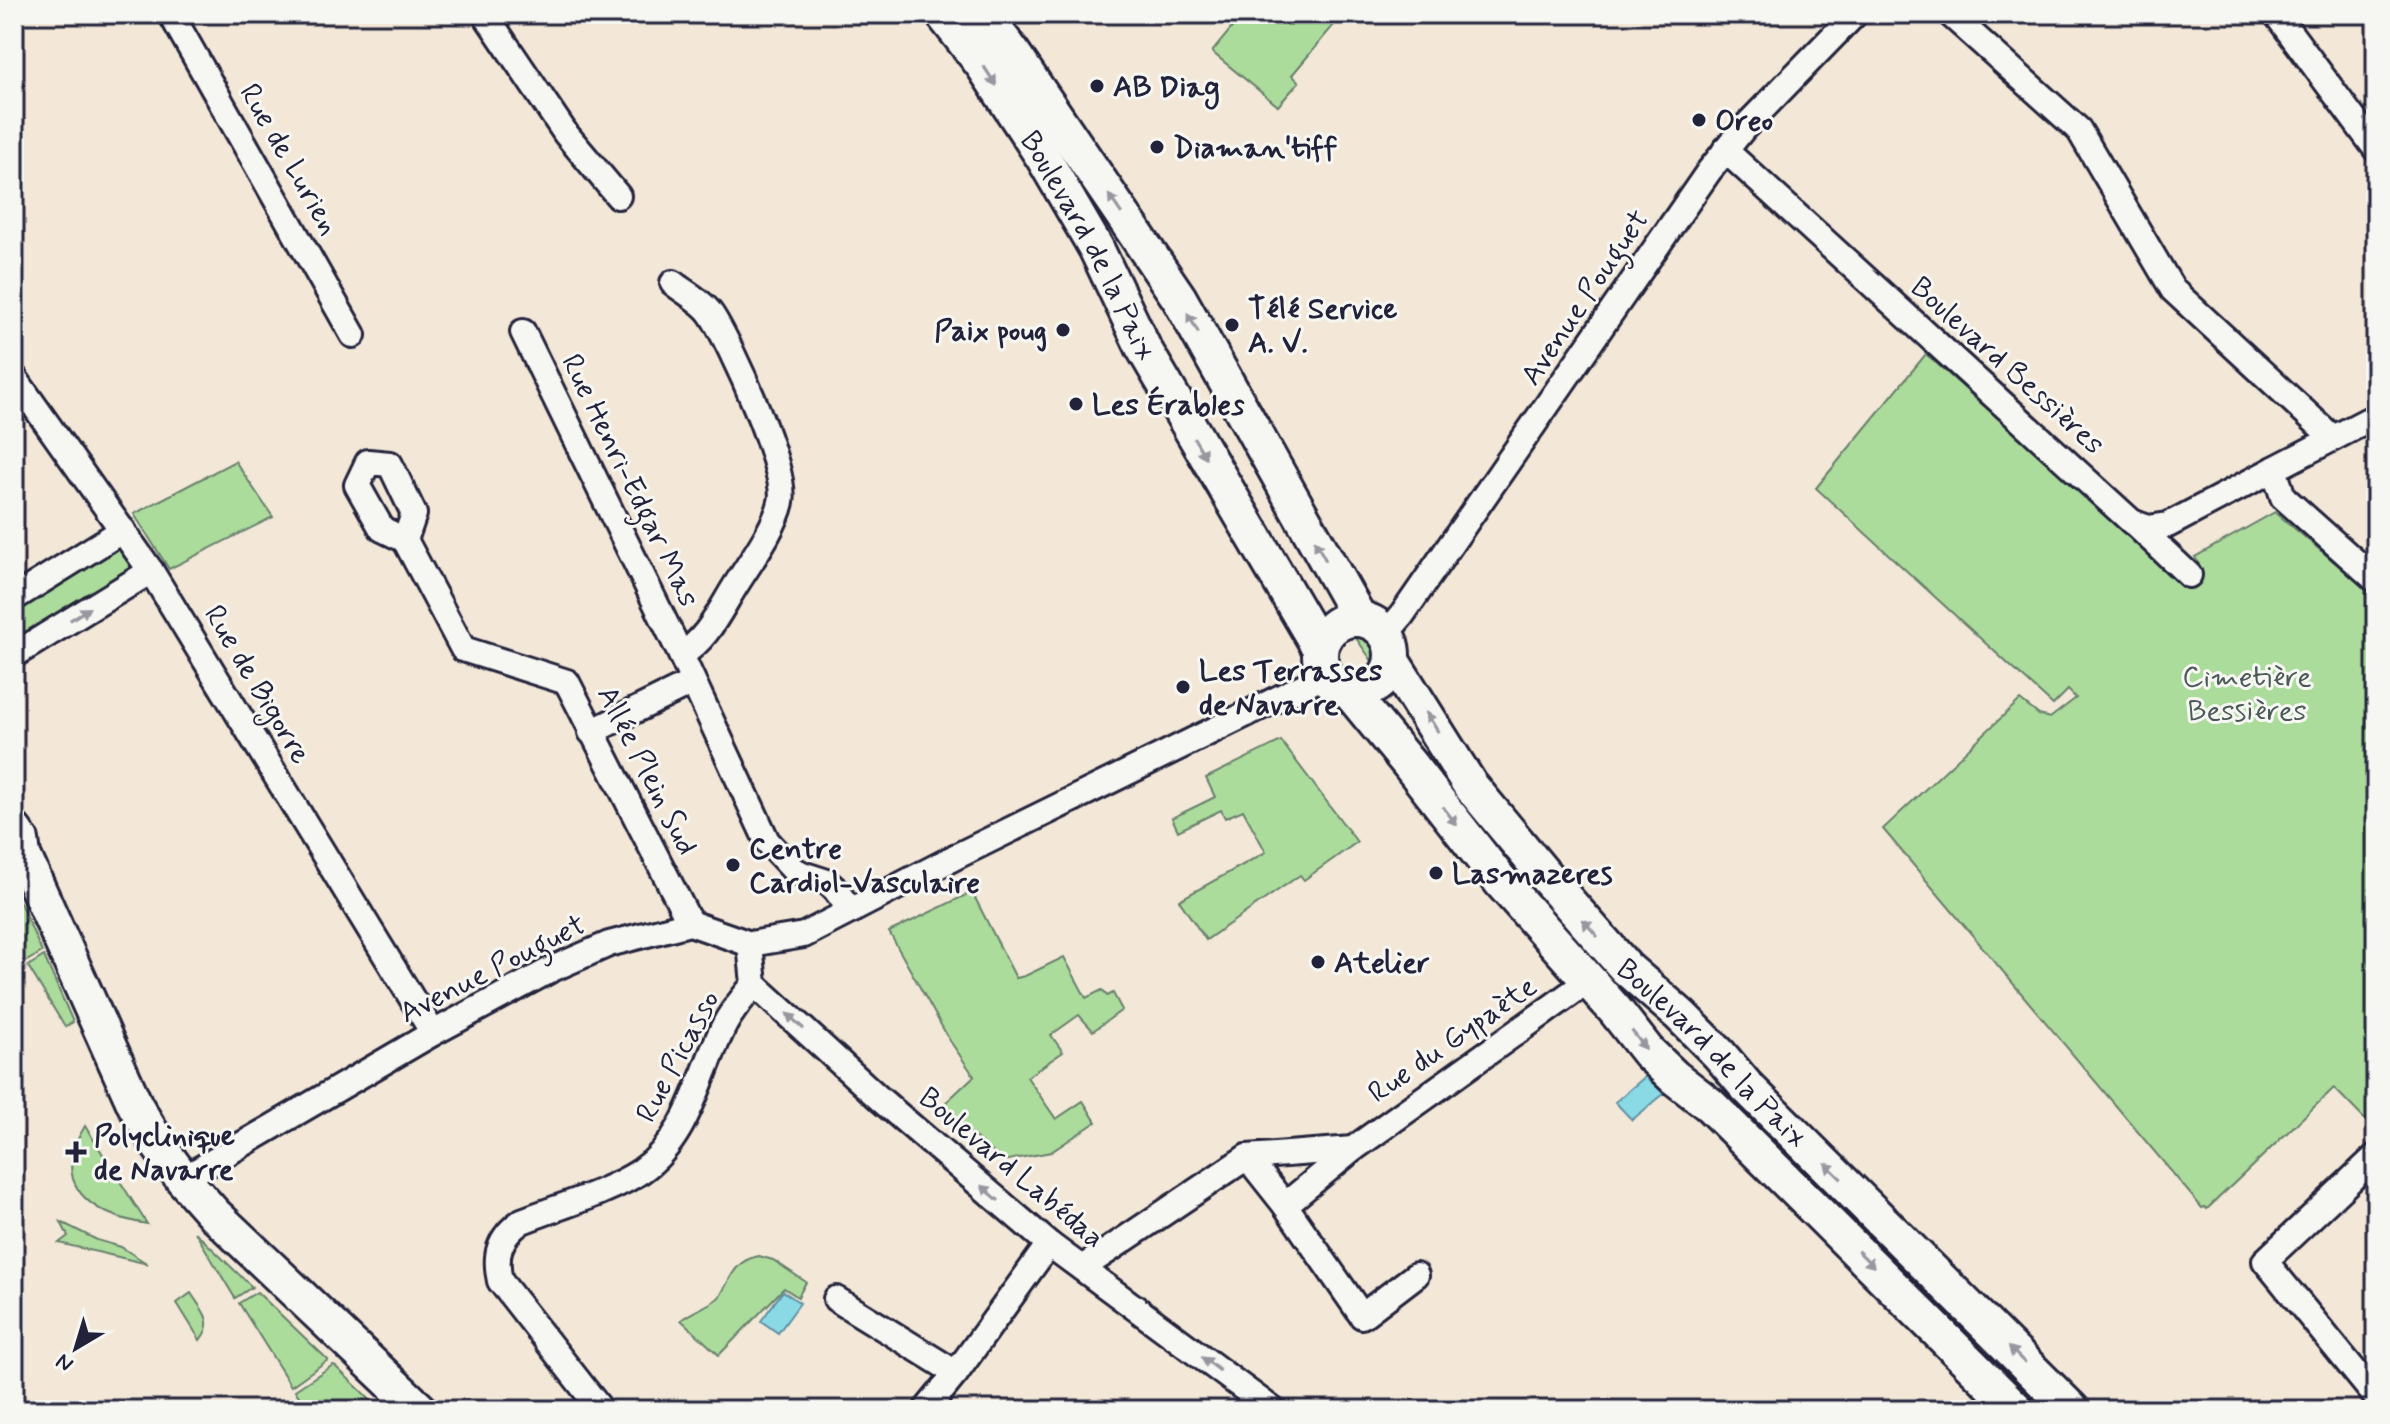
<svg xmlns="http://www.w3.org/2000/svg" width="2390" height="1424" viewBox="0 0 2390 1424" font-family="Mynerve,sans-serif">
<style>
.green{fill:#acdc9c;stroke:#677f6c;stroke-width:2}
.water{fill:#8adae6;stroke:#6090a2;stroke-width:2}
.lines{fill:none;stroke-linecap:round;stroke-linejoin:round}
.street-casing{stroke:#22223b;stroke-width:30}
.secondary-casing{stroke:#22223b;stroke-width:40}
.street{stroke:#f6f6f2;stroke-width:24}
.secondary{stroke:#f6f6f2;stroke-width:34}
.oneway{fill:#9797a0}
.poi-dot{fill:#22223b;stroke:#f6f6f2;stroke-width:3}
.labels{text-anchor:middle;stroke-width:6;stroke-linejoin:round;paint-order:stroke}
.poi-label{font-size:30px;font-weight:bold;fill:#22223b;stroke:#f6f6f2;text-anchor:start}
.street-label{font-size:30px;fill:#22223b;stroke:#f6f6f2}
.park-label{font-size:30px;fill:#4b5a58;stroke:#f6f6f2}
</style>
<rect width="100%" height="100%" fill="#f3e8d8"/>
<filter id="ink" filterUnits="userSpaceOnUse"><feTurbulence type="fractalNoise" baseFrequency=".0125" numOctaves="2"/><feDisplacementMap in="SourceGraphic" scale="16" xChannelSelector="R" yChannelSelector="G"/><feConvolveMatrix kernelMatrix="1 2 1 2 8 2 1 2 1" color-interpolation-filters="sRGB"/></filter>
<g filter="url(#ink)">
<g class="green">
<path d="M 1243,14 L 1343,14 L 1292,75 L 1299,82 L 1278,106 L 1212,52 Z"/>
<path d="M 1926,354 L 2181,582 L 2199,565 L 2195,557 L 2275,512 L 2376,597 L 2376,1131 L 2334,1088 L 2207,1209 L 2205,1207 L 2202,1208 L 1883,829 L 2020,700 L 2039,715 L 2050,718 L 2076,698 L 2068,690 L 2053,705 L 1816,488 Z"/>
<path d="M 235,461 L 273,517 L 169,569 L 134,514 Z"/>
<path d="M 122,538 L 144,569 L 14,650 L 14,604 Z"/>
<path d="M 1349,628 C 1370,630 1378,630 1384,651 L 1379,671 Z"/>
<path d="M 1281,741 L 1357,842 L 1304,880 L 1300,875 L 1206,940 L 1179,900 L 1266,852 L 1243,810 L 1225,818 L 1221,810 L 1178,831 L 1172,818 L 1215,797 L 1206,778 Z"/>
<path d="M 14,889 L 42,952 L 25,962 L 14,943 Z"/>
<path d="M 972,892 L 1016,978 L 1025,976 L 1064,957 L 1086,998 L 1102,990 L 1107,996 L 1113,993 L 1122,1010 L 1093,1031 L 1079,1015 L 1051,1035 L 1063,1052 L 1027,1077 L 1056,1119 L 1083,1101 L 1096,1122 L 1051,1152 L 1003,1161 L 940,1108 L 974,1076 L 950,1041 L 889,932 Z"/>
<path d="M 44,956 L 73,1022 L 65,1027 L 28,966 Z"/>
<path d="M 85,1126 L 147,1224 C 91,1215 48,1185 85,1126 Z"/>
<path d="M 61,1222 L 97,1240 L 121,1247 L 148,1264 L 59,1243 L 68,1236 Z"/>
<path d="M 195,1232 L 252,1287 L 235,1298 Z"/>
<path d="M 759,1256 L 773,1260 L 806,1282 L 798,1297 L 784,1288 L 719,1355 L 681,1320 C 691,1311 714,1304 720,1296 C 731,1279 734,1260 759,1256 Z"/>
<path d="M 257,1292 L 328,1360 L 291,1386 L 239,1303 Z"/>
<path d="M 191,1293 C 202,1311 216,1321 200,1340 L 177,1303 Z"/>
<path d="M 333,1365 L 334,1365 L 381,1410 L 307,1410 L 295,1390 Z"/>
</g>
<g class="water">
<path d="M 1647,1075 L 1665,1093 L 1632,1120 L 1615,1102 Z"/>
<path d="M 783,1291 L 800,1303 L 778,1333 L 761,1321 Z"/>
</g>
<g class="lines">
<defs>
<g id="street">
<path d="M 171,14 L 353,335"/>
<path d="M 485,14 L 566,134 L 618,196"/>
<path d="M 1950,14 L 2079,130 L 2173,290 L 2333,438"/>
<path d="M 2276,14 L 2376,149"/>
<path d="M 1725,150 L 2132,522 L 2148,528 L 2168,525 L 2274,469"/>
<path d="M 673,283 C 684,292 703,302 711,314 C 730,342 789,472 781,502 C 775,529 748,565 734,588 C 718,614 707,639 681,655"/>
<path d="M 523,332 L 681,655 L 767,841 L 793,869 L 802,874 L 827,882 L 835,889 L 851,911"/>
<path d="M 14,377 L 151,571 L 433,1033"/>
<path d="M 2376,416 L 2274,469 L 2283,497 L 2376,580"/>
<path d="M 2134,523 L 2189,575"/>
<path d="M 405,540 L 382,529 L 357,485 L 368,462 L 390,464 L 414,514 L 405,540 L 463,649 L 567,682 L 690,923"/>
<path d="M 14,598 L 123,530"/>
<path d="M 1386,634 L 1402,615 L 1709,171 L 1743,129 L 1855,14"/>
<path d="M 14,655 L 151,571"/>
<path d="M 591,732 L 693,682"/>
<path d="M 750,944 L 754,984 L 881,1100 L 1049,1244 L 1273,1410"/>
<path d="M 2376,1156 L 2265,1261 L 2376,1397"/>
<path d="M 1247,1157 L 1285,1205 L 1362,1316 L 1416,1275"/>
<path d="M 183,1179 L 433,1033 L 552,969 L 609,944 L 690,923 L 750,944 L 804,935 L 959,855 L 1326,675"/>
<path d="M 1285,1205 L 1353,1149 L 1588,981"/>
<path d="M 1082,1268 L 1247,1157 L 1353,1149"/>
<path d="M 836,1299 L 956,1373"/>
<path d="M 601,1410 L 500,1281 C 494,1255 499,1237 522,1221 C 557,1207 610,1192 641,1171 C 690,1137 699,1074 725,1024 C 733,1009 744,997 754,984"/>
<path d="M 926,1410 L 956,1373 L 1049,1244"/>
</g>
<g id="secondary">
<path id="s1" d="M 943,14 L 983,65 L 1043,157 L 1096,248 L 1143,347 L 1320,649"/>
<path d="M 983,14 L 1012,52 L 1179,298 L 1359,618"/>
<circle cx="1356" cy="655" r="36"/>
<path id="s2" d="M 1392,661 L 1470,785 L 1547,878 L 1626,968 L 1680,1015 L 1719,1054 L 1746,1086 L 2072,1410"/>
<path d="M 1348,690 L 1409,764 L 1502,883 L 1615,1010 L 1648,1052 L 1674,1077 L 1710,1105 L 2017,1410"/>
<path d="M 14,830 L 21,840 L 23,855 L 135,1105 L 159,1146 L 183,1179 L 214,1214 L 420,1410"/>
</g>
</defs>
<use href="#street" class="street-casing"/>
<use href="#secondary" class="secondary-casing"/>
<use href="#street" class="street"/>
<use href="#secondary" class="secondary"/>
</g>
<defs><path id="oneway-solid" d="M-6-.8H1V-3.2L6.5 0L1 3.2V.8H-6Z" transform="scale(2)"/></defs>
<g class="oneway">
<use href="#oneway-solid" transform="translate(990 76) rotate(57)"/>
<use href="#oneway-solid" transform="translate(1115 204) rotate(-124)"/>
<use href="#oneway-solid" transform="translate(1193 323) rotate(-119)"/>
<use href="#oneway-solid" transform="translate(1200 448) rotate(59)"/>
<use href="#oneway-solid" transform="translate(1320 550) rotate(-119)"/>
<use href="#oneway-solid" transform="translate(80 614) rotate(-32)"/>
<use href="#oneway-solid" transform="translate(1432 722) rotate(-122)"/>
<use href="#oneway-solid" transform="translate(1450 816) rotate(52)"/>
<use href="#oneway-solid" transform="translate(1590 928) rotate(-131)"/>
<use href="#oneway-solid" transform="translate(795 1021) rotate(-138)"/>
<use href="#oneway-solid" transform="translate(1639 1040) rotate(52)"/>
<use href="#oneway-solid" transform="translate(1833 1171) rotate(-136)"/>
<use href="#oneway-solid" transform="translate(990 1193) rotate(-139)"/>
<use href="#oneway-solid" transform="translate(1866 1259) rotate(45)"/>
<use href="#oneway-solid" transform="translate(2017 1355) rotate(-135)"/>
<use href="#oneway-solid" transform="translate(1211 1364) rotate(-143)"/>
</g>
</g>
<g class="poi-dot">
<circle cx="1097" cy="86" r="8"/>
<circle cx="1699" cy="120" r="8"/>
<circle cx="1157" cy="147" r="8"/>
<circle cx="1232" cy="325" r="8"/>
<circle cx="1063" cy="330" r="8"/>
<circle cx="1076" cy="404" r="8"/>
<circle cx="1183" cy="687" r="8"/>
<circle cx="733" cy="865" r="8"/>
<circle cx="1436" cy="873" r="8"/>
<circle cx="1318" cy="962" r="8"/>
<path d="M72 1140h8v8h8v8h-8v8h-8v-8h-8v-8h8z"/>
</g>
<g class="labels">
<g class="poi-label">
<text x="1113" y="96">AB Diag</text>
<text x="1715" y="130">Oreo</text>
<text x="1173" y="157">Diaman'tiff</text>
<text x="1248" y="318">Télé Service<tspan x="1248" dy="34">A. V.</tspan></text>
<text x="1047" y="340" text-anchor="end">Paix poug</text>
<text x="1092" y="414">Les Érables</text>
<text x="1199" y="680">Les Terrasses<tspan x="1199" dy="34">de Navarre</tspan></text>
<text x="749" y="858">Centre<tspan x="749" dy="34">Cardiol-Vasculaire</tspan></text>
<text x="1452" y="883">Lasmazeres</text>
<text x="1334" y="972">Atelier</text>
<text x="94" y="1145">Polyclinique<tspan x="94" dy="34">de Navarre</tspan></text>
</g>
<g class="street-label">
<text transform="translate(290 159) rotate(60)" y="10">Rue de Lurien</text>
<text dy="10" stroke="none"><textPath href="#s1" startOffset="274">Boulevard de la Paix</textPath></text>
<text transform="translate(1584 297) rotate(-56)" y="10">Avenue Pouguet</text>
<text transform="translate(2008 365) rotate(42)" y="10">Boulevard Bessières</text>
<text transform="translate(631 480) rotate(64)" y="10">Rue Henri-Edgar Mas</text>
<text transform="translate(258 684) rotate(59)" y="10">Rue de Bigorre</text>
<text transform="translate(648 770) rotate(63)" y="10">Allée Plein Sud</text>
<text transform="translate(492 968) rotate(-27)" y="10">Avenue Pouguet</text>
<text transform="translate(1452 1039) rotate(-35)" y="10">Rue du Gypaète</text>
<text dy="10" stroke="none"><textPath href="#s2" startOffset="508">Boulevard de la Paix</textPath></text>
<text transform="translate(677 1056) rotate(-62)" y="10">Rue Picasso</text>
<text transform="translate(1012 1167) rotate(40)" y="10">Boulevard Labédaa</text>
</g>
<g class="park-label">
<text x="2247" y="686">Cimetière<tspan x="2247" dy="34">Bessières</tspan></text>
</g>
</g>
<rect width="2390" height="1424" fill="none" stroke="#f6f6f2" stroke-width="48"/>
<rect x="24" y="24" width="2342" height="1376" fill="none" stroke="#22223b" stroke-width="3" filter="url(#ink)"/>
<g transform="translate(76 1348) rotate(218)" stroke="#f6f6f2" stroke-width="6" paint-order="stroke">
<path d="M0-6L14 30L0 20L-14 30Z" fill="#22223b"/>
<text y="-12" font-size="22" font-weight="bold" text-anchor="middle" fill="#22223b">N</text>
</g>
</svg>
